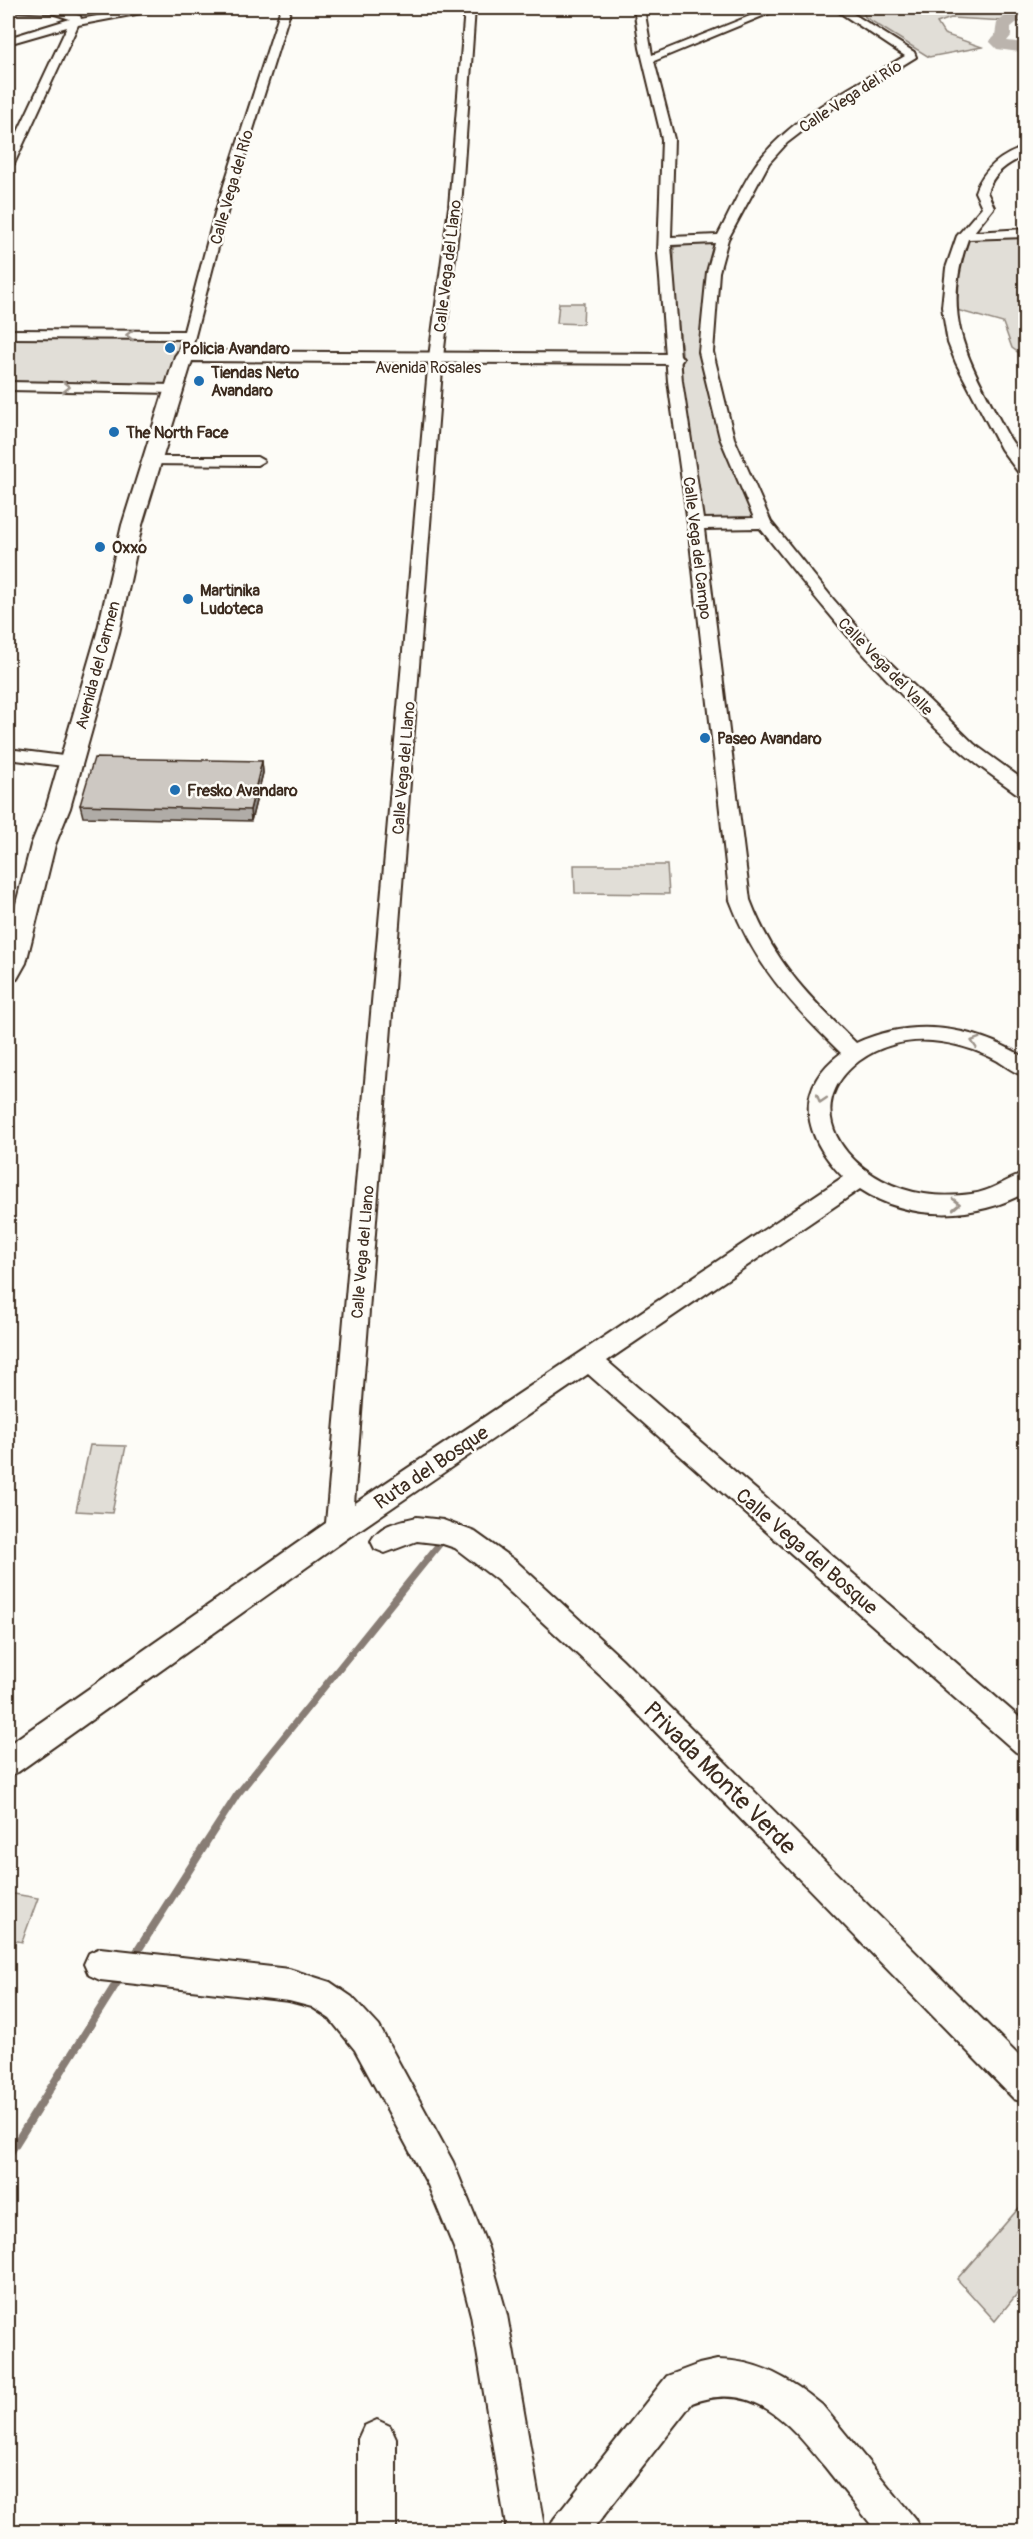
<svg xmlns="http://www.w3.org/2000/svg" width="1033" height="2539" viewBox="0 0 1033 2539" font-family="Pangolin,sans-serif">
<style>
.green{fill:#e1ded7;stroke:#8e847a;stroke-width:1.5}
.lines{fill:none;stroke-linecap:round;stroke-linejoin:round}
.stream-far1{stroke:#887d74;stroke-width:7}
.stream{stroke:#887d74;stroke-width:8}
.river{fill:#bbb4ad;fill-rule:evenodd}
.minor-casing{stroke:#3b2a1e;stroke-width:4}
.tertiary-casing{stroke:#3b2a1e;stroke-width:4}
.minor{fill:#fdfcf7;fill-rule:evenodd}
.tertiary{fill:#fdfcf7;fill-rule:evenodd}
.wall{fill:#b0aca7;stroke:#3b2a1e;stroke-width:1.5}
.shaded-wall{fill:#908c88;stroke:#3b2a1e;stroke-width:1.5}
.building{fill:#cdc8c2;stroke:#3b2a1e;stroke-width:1.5}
.oneway{stroke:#9c938a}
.poi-dot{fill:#1f6fb2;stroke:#fdfcf7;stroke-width:2}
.labels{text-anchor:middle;stroke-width:5;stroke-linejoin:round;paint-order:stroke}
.far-street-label{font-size:16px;fill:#3b2a1e;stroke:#fdfcf7}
.far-poi-label{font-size:16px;font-weight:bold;fill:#3b2a1e;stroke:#fdfcf7;text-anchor:start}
.street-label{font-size:20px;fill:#3b2a1e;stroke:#fdfcf7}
.near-street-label{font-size:24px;fill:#3b2a1e;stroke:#fdfcf7}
</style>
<rect width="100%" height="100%" fill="#fdfcf7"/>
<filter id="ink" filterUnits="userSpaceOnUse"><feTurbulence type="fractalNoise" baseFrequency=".0167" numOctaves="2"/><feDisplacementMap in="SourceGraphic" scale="12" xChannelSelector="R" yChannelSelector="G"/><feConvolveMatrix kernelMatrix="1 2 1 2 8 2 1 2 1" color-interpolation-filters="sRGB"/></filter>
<g filter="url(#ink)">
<g class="green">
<path d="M 862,8 L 1025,8 L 1025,22 L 951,18 L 937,23 L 944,34 L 982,47 L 929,57 L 865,17 Z"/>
<path d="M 1025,236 L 1025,357 L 1012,348 L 1003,323 L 946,307 L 970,238 Z"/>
<path d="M 719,240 L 704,352 L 761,522 L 697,523 L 682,384 L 682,352 L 674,285 L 674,247 Z"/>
<path d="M 559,303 L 584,303 L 583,324 L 557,323 Z"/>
<path d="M 8,335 L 183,337 L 167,387 L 8,385 Z"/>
<path d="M 574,865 L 667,865 L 669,894 L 575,893 Z"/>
<path d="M 90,1445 L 126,1446 L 112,1513 L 76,1511 Z"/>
<path d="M 8,1893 L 38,1898 L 22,1942 L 8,1939 Z"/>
<path d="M 1025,2201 L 1025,2284 L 995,2321 L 957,2279 Z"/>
</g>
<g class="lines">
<path class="stream-far1" d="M 204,1846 L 237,1795 L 441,1542"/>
<g class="stream">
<path d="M 133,1958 L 205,1845"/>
<path d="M 8,2156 L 121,1976"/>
</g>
<path class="river" d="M 1015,8 L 1026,8 L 1026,15 L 1011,27 L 1011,36 L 1007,41 L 1026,43 L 1026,53 L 997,49 L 989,41 L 995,35 L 997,23 Z"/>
<defs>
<g id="minor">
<path d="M 8,8 L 55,8 L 80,16 L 81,19 L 139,8 L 157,8 L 152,11 L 78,25 L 14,164 L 8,167 L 8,153 L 67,27 L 8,44 L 8,38 L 70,19 L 52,13 L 8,11 Z"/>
<path d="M 281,8 L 291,8 L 227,213 L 189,359 L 179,359 L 177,356 L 182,339 L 8,338 L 8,330 L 184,331 L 215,213 Z"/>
<path d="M 465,8 L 475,8 L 461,207 L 443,357 L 354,1504 L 843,1177 C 805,1138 791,1090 841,1053 C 792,1005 754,965 730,900 L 688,524 L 668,381 L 658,253 L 662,139 L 640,48 L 634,8 L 644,8 L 652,55 L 770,8 L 782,8 L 654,61 L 674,139 L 671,237 L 718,235 C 731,211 743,181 760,159 C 797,113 856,85 905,56 L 833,8 L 844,8 L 914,52 L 916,57 L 830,110 L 787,143 L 769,163 L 728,239 L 719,272 L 713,352 L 734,438 L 771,522 L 833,599 L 881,654 L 974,744 L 1026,782 L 1026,797 L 1019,795 C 1000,781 979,767 961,751 C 885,685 822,607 760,528 L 704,529 L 750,900 C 774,963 809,997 856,1043 C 913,1017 973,1026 1026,1058 L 1026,1077 C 1015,1073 1007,1067 998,1061 C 978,1050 955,1043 932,1041 C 907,1039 880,1045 859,1061 C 798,1108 845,1170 903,1189 C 924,1196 948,1197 971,1194 C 991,1192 1006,1179 1026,1173 L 1026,1192 C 976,1221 908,1221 860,1189 L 607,1361 L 1026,1723 L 1026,1756 L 1016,1752 L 588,1374 L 349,1537 L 18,1772 L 8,1776 L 8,1745 L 326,1523 L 429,357 L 449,207 ZM 715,243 L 707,272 L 699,352 L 720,438 L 754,518 L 703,519 L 682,381 L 671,245 Z"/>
<path d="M 1026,147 L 1026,155 C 1007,164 994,172 987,192 L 994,207 L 974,232 L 1026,229 L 1026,237 L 968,239 C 939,320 970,362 1006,432 C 1016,450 1026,456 1026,477 L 1021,476 L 1001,449 L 956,363 L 948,343 L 942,307 L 946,268 L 957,236 L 982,207 L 975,192 C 983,169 1002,154 1026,147 Z"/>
<path d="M 8,382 L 175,385 L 182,389 L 175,393 L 8,390 Z"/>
<path d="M 151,457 L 257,457 L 264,461 L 257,465 L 146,464 L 144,461 Z"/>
<path d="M 8,749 L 71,757 L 77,758 L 80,762 L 77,766 L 71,767 L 8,759 Z"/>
<path d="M 417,1517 L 443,1520 L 475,1532 L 517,1562 L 622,1659 L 1026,2063 L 1026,2103 L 1014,2099 L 602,1677 L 497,1580 L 455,1548 L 443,1544 L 417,1541 L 385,1553 L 375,1549 L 371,1541 C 380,1524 400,1521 417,1517 Z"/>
<path d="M 100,1948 L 289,1969 L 330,1982 L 352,1997 L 379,2026 L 453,2162 L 488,2248 L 507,2315 L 545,2532 L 507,2532 L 471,2315 L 454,2248 L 428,2185 L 355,2050 L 330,2019 L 312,2007 L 289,2001 L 100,1980 L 89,1975 L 84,1964 L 89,1953 Z"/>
<path d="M 717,2360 C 758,2360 791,2379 822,2405 L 915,2519 L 921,2532 L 877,2532 C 860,2510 842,2489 825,2467 C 789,2423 755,2380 692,2403 L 591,2532 L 548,2532 L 554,2519 L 667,2376 L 699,2364 Z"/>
<path d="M 377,2420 L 390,2426 L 396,2439 L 396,2532 L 358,2532 L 358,2439 L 364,2426 Z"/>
</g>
<path id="tertiary" d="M 184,351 L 674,354 L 680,355 L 683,359 L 680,363 L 674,364 L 192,361 L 142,525 L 119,633 L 70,808 L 55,845 L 26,963 L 17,979 L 8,982 L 8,935 L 31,845 L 46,808 L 97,633 L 122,525 L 175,356 L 178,352 Z"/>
</defs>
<use href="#minor" class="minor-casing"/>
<use href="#tertiary" class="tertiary-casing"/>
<use href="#minor" class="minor"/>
<use href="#tertiary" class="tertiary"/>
</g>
<path class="wall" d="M 262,761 L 263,773 L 251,821 L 83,817 L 80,805 Z"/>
<path class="shaded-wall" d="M 262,761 L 263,773 L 251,821 L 250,810 Z"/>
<path class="building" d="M 94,758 L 262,761 L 250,810 L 80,805 Z"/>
<defs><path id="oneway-chevron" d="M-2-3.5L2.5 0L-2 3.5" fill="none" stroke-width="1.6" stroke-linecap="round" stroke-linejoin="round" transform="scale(1.5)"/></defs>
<g class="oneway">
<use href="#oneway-chevron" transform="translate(130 335) rotate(-179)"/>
<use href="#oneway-chevron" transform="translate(66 387) rotate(1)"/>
<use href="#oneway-chevron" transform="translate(975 1042) rotate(-163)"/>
<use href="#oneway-chevron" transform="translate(821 1099) rotate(107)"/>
<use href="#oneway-chevron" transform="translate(956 1204) rotate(-1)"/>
</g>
</g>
<g class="poi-dot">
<circle cx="170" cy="348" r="6"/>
<circle cx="199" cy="381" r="6"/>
<circle cx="114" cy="432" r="6"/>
<circle cx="100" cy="547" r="6"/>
<circle cx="188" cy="599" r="6"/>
<circle cx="705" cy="738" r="6"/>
<circle cx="175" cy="790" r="6"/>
</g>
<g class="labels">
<g class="far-street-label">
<text transform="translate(850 96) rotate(-33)" y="6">Calle Vega del Río</text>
<text transform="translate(231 187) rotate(-74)" y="6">Calle Vega del Río</text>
<text transform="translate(447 266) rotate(-83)" y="6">Calle Vega del Llano</text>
<text x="428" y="373">Avenida Rosales</text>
<text transform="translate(698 548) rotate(83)" y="6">Calle Vega del Campo</text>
<text transform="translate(97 665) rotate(-75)" y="6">Avenida del Carmen</text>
<text transform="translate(886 666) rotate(46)" y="6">Calle Vega del Valle</text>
<text transform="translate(403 768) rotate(-85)" y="6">Calle Vega del Llano</text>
<text transform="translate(362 1252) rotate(-85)" y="6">Calle Vega del Llano</text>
</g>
<g class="far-poi-label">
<text x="182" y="354">Policia Avandaro</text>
<text x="211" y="378">Tiendas Neto<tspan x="211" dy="18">Avandaro</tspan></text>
<text x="126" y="438">The North Face</text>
<text x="112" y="553">Oxxo</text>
<text x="200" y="596">Martinika<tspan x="200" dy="18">Ludoteca</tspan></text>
<text x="717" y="744">Paseo Avandaro</text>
<text x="187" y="796">Fresko Avandaro</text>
</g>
<g class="street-label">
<text transform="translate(431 1467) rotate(-34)" y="7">Ruta del Bosque</text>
<text transform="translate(807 1551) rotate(41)" y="7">Calle Vega del Bosque</text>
</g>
<g class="near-street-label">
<text transform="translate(720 1778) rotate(45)" y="8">Privada Monte Verde</text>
</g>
</g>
<rect width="1033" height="2539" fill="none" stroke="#fdfcf7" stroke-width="30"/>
<rect x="15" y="15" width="1003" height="2509" fill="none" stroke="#3b2a1e" stroke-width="2" filter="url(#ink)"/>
</svg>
